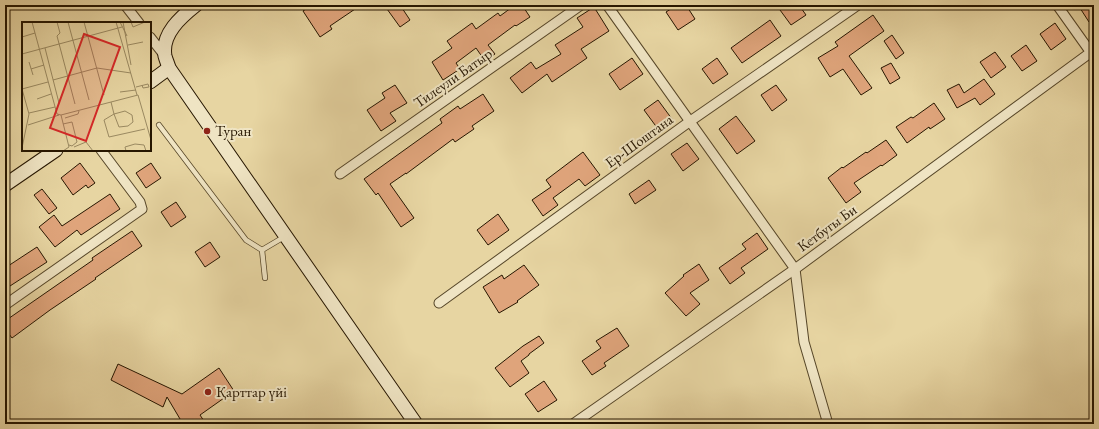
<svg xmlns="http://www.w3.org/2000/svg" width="1099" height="429" viewBox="0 0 1099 429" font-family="'EB Garamond',serif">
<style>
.building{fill:#dfa47b;stroke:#261600}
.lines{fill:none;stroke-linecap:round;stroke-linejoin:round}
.lane-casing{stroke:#564628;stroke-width:6}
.street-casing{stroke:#564628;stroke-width:11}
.secondary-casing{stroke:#261600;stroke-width:15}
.lane{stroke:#efe4c3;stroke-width:4.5}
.street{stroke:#efe4c3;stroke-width:9}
.secondary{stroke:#efe4c3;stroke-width:13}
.poi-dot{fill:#8f2418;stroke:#efe4c3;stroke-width:1.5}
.labels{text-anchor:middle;stroke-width:4;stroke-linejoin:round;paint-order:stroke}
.street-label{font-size:15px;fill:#261600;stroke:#efe4c3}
.poi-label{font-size:15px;fill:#261600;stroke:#efe4c3;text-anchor:start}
.inset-road{fill:none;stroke:#9a8961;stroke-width:1}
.view{fill:#d62828;fill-opacity:0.15;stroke:#d62828;stroke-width:2}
.inset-edge{fill:none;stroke:#261600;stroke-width:2}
</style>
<rect width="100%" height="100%" fill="#e7d5a2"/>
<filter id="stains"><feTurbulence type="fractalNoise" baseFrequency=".005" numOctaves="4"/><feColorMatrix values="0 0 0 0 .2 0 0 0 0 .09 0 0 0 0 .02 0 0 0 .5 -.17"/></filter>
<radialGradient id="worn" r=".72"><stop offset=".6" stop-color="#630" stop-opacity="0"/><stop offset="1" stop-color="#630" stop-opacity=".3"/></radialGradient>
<g class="building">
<path d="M 312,5 L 316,5 L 318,8 L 323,5 L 361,5 L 330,26 L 332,29 L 320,37 L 303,11 Z"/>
<path d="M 393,5 L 400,5 L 410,20 L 400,27 L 387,9 Z"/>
<path d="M 515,5 L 522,5 L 530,17 L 516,26 L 515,25 L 488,45 L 495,54 L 485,61 L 476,48 L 456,63 L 460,69 L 443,80 L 432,62 L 452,48 L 447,41 L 472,23 L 476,29 L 498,13 L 500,16 Z"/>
<path d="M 677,5 L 686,5 L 695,19 L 678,30 L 666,12 Z"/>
<path d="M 787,5 L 799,5 L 806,15 L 791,25 L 780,10 Z"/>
<path d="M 1084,5 L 1094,5 L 1094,18 L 1089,22 L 1080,8 Z"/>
<path d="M 594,7 L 609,31 L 581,49 L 587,58 L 552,82 L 547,74 L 522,93 L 510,78 L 531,62 L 536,69 L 561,54 L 555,45 L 583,27 L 577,18 Z"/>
<path d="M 873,15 L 884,31 L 849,56 L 872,88 L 861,95 L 843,69 L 830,77 L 818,58 L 838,46 L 835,42 Z"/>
<path d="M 770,20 L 781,36 L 742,63 L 731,48 Z"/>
<path d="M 1055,23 L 1066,39 L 1051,50 L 1040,34 Z"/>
<path d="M 892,35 L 904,53 L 896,59 L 884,41 Z"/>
<path d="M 1026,45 L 1037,61 L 1022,71 L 1011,56 Z"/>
<path d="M 995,52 L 1006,67 L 991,78 L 980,62 Z"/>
<path d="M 632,58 L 643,74 L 620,90 L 609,74 Z"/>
<path d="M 717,58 L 728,74 L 713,84 L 702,69 Z"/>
<path d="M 891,63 L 900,78 L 890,84 L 881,68 Z"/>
<path d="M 984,79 L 995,94 L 980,105 L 975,98 L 957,108 L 947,90 L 959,84 L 964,93 Z"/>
<path d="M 395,85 L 407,103 L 390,113 L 396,121 L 381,131 L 367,110 L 385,98 L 382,93 Z"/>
<path d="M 776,85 L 787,100 L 772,111 L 761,95 Z"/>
<path d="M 483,94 L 494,111 L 472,126 L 474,129 L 455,142 L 453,139 L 406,174 L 406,173 L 390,184 L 414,218 L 401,227 L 378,193 L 376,195 L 364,179 L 442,123 L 440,119 L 458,106 L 460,109 Z"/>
<path d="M 658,100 L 672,119 L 658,129 L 644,110 Z"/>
<path d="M 934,103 L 945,119 L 930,129 L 929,127 L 907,143 L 896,127 L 911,117 L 913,118 Z"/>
<path d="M 736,116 L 755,141 L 737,154 L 719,129 Z"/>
<path d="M 886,140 L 897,155 L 882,166 L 881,165 L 854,183 L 861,192 L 846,203 L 828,178 L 842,167 L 843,168 L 866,152 L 867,153 Z"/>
<path d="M 687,143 L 699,159 L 683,171 L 671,154 Z"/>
<path d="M 583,152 L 600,175 L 585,186 L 579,179 L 553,198 L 558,205 L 543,216 L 532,200 L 551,187 L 546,180 Z"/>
<path d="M 80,163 L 95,183 L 88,188 L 86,185 L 73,195 L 61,178 Z"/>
<path d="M 151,163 L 161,178 L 146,188 L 136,173 Z"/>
<path d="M 649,180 L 656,190 L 635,204 L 629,194 Z"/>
<path d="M 42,189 L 57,208 L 49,214 L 34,195 Z"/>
<path d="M 110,194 L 120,209 L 81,235 L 77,230 L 55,247 L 39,227 L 54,215 L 62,226 Z"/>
<path d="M 176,202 L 186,217 L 171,227 L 161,212 Z"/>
<path d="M 498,214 L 509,230 L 488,245 L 477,230 Z"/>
<path d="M 132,231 L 142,246 L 95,278 L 96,279 L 50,310 L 12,338 L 5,329 L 5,321 L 93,260 L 92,258 Z"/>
<path d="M 757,233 L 768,249 L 741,268 L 745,273 L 730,284 L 719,268 L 746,249 L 742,244 Z"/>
<path d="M 210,242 L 220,257 L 205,267 L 195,252 Z"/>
<path d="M 37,247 L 47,262 L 10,286 L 5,278 L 5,268 Z"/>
<path d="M 699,264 L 709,280 L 690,293 L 700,304 L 686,316 L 665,293 L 684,276 L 683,275 Z"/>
<path d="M 524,265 L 539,285 L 517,301 L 518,302 L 499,313 L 483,287 L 502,275 L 504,279 Z"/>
<path d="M 617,328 L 629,346 L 604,363 L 606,366 L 592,375 L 582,361 L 601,348 L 596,341 Z"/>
<path d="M 539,336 L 544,343 L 529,354 L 529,355 L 521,361 L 529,373 L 510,387 L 495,368 L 523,346 Z"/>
<path d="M 118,364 L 182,394 L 219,368 L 234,391 L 200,415 L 206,424 L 183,424 L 167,397 L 163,407 L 111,380 Z"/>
<path d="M 544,381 L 557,400 L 538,412 L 525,394 Z"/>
</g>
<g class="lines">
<defs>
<g id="lane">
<path d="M 159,125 L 246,240 L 262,250 L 284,237"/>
<path d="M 262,250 L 265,278"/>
</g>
<g id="street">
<path d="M 125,5 L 139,23"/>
<path d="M 607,5 L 795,269 L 804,342 L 828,424"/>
<path d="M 1057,5 L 1094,57"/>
<path d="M 150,37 L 165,56"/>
<path d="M 340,174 L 581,5"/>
<path d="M 439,303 L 689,122 L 858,5"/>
<path d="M 5,305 L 142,209 L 140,202 L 101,150"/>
<path d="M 573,424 L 795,269 L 1094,50"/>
</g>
<g id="secondary">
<path d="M 196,5 C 181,17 161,34 165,56 C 166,60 168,64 169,68 L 416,424"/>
<path d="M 150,82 L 169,68"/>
<path d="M 5,185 L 56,150"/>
</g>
</defs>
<use href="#lane" class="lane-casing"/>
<use href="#street" class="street-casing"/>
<use href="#secondary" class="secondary-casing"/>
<use href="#lane" class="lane"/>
<use href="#street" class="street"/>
<use href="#secondary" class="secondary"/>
</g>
<g class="poi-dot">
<circle cx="207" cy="131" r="4"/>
<circle cx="208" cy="392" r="4"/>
</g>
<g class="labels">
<g class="street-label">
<text transform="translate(453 78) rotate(-35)" y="5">Тилеули Батыр</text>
<text transform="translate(639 141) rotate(-36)" y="5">Ер-Шоштана</text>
<text transform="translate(827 228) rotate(-36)" y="5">Кетбугы Би</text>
</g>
<g class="poi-label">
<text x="215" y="136">Туран</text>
<text x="216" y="397">Қарттар үйі</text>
</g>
</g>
<g transform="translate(22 22)">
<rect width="129" height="129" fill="#e7d5a2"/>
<path class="inset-road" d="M 10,0 L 35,92 L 39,93 L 116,73 L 129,118M 35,0 L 38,11 L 35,14 L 53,82M 46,0 L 67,78M 62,0 L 82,73M 94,0 L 115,73M 98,0 L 105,14M 101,0 L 109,43M 109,0 L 111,5 L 123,0M 0,15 L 13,11M 106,23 L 121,20M 23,26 L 37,81M 0,32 L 100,5M 7,40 L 11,53M 9,47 L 22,43M 31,58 L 75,46 L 109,51M 114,65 L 126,62 L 127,65 L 121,66 L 120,63M 0,67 L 7,92 L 0,126M 0,67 L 26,60M 98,70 L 114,68M 15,77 L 29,72M 89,80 L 92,92 L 82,98 L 87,115 L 123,107M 103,89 L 110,93 L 111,100 L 106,104 L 97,105 L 92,92 ZM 7,91 L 33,85M 39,93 L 47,125 L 41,129M 43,96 L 56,92 L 57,89M 41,102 L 50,100 L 55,120 L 50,124 L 47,123M 6,103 L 37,93M 52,125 L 64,120 L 71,129M 104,129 L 103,125 L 113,122 L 122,123 L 124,129"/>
<path class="view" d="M 62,12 L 98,25 L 64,119 L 28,106 Z"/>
<rect width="129" height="129" class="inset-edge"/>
</g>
<rect width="1099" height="429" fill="none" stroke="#e7d5a2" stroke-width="20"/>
<rect x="6" y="6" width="1087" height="417" fill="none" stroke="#261600" stroke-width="2"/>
<rect x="10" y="10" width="1079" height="409" fill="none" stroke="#261600"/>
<rect width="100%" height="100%" filter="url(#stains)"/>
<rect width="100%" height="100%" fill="url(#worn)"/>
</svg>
